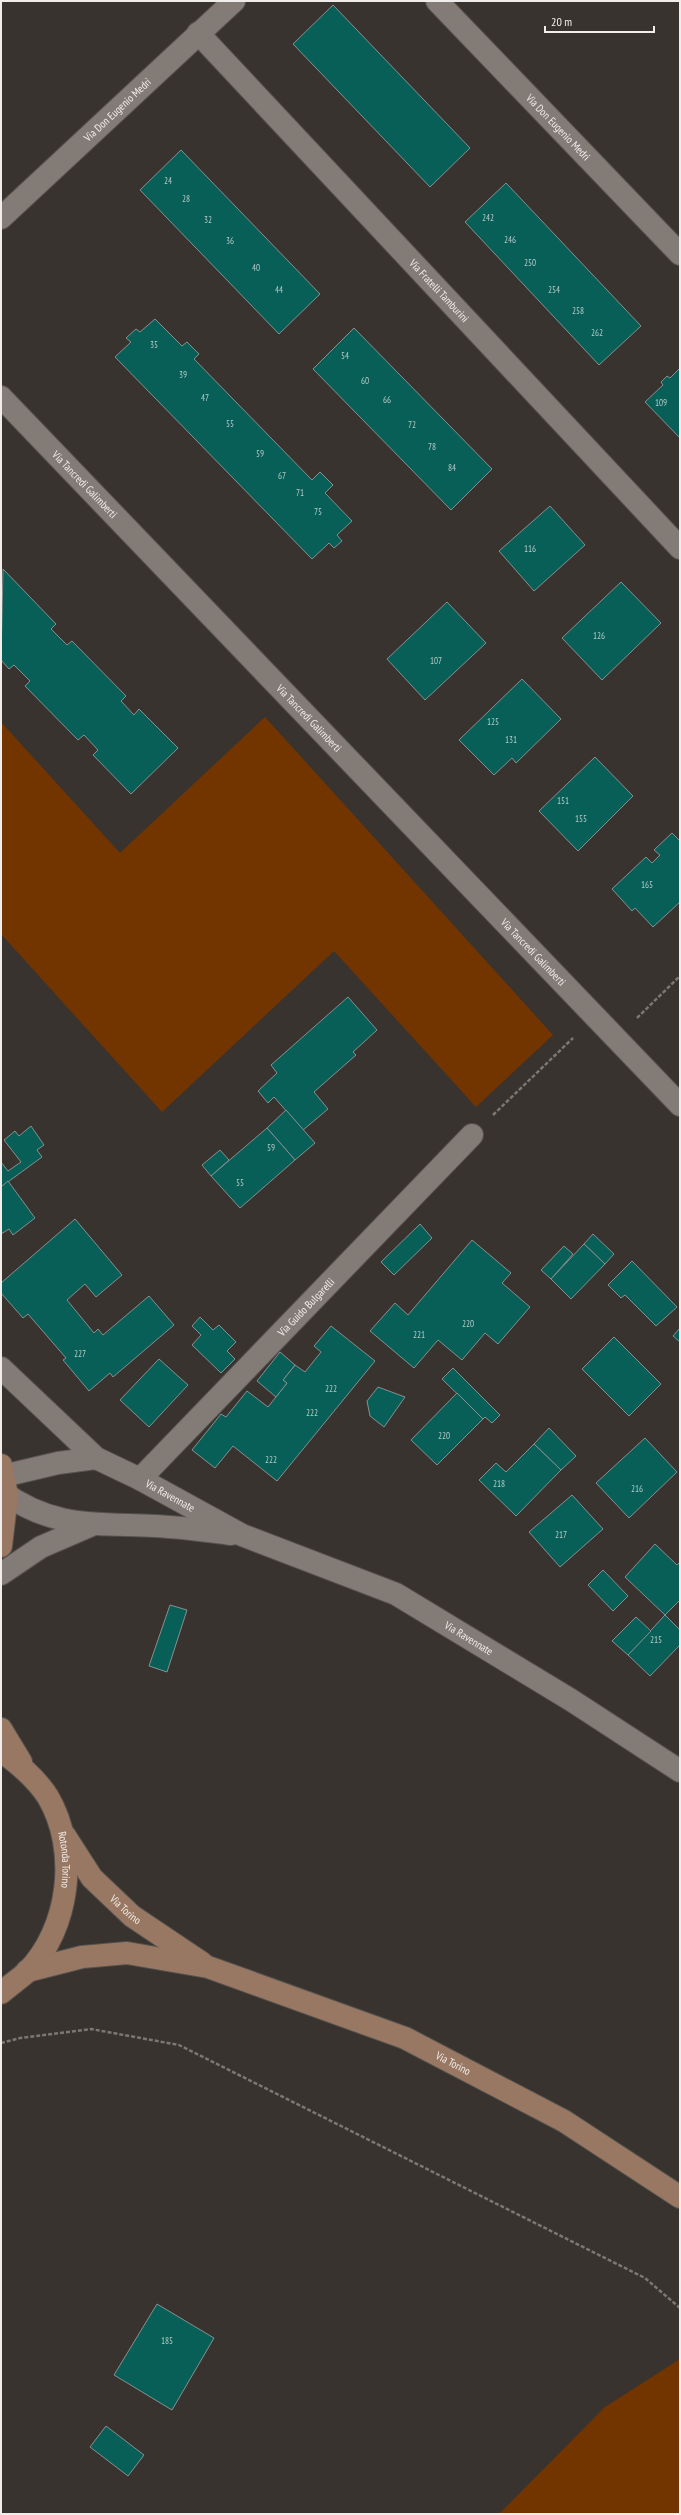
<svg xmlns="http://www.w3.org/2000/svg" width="681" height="2515" viewBox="0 0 681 2515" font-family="'PT Sans Narrow',sans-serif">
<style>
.green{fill:#723500}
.building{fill:#085f58;stroke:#87908f}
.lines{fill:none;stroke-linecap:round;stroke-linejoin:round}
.minor-casing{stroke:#56524e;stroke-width:24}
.secondary-casing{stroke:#56524e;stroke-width:24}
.path{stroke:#7c7773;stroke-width:2.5;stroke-dasharray:4 2;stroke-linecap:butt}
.minor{stroke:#827b76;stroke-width:22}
.secondary{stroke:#987862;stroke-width:22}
.labels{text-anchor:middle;stroke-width:4;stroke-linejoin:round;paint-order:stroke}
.number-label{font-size:9px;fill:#b7cac6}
.street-label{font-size:11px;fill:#f1edeb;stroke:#39332f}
</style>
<rect width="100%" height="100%" fill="#39332f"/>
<g class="green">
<path d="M 265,717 L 553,1035 L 476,1107 L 334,951 L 162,1112 L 1,934 L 1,722 L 120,853 Z"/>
<path d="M 680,2359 L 680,2514 L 499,2514 L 605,2407 Z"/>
</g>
<g class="building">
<path d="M 333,5 L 470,148 L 430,187 L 293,44 Z"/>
<path d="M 181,150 L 320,294 L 279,334 L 140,190 Z"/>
<path d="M 506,183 L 641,326 L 599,365 L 465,222 Z"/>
<path d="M 155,319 L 182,346 L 187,342 L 199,354 L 194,359 L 312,480 L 320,472 L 333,485 L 325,493 L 352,521 L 337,535 L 342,541 L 334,548 L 329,543 L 312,559 L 115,357 L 131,342 L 126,338 L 136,329 L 140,332 Z"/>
<path d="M 354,328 L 492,469 L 451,510 L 313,369 Z"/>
<path d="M 680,368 L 680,438 L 645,402 L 663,385 L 661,382 L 667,376 L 670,378 Z"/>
<path d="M 550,506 L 585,545 L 534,591 L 499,551 Z"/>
<path d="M 3,569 L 56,624 L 51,629 L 67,645 L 72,641 L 126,696 L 121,701 L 134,715 L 139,709 L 178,748 L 131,794 L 93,755 L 98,750 L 84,735 L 78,740 L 25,686 L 30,681 L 14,665 L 9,669 L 1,660 Z"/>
<path d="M 621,582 L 661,623 L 602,680 L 562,638 Z"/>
<path d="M 447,602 L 486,643 L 425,700 L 387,659 Z"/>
<path d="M 522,679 L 561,719 L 516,763 L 512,758 L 494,775 L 459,740 Z"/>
<path d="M 595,757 L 633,796 L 578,851 L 539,811 Z"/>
<path d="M 672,833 L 680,841 L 680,902 L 653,927 L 635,908 L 632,911 L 612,889 L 646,857 L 652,863 L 660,855 L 654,850 Z"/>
<path d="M 348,997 L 377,1030 L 353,1052 L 356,1055 L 314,1092 L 328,1109 L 303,1130 L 274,1097 L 268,1103 L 258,1091 L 277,1073 L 271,1065 Z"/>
<path d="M 286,1110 L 315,1143 L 295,1160 L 267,1128 Z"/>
<path d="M 31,1126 L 44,1145 L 37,1150 L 42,1157 L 1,1187 L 1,1162 L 8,1171 L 21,1162 L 4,1140 L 15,1131 L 19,1136 Z"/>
<path d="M 267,1128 L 295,1160 L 240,1208 L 211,1176 Z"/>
<path d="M 220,1150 L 229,1160 L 211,1176 L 202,1165 Z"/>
<path d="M 8,1181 L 35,1218 L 13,1235 L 9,1229 L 1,1234 L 1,1187 Z"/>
<path d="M 75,1219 L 122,1275 L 96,1297 L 85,1284 L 67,1300 L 94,1333 L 98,1329 L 103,1335 L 149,1296 L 174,1325 L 113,1377 L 110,1373 L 89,1391 L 63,1360 L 66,1358 L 28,1314 L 23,1318 L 1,1293 L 1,1283 Z"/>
<path d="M 420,1224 L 432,1238 L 394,1275 L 381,1262 Z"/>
<path d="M 593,1234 L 614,1254 L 605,1264 L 584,1244 Z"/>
<path d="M 472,1240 L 511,1273 L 502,1283 L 530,1307 L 498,1344 L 485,1333 L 462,1360 L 438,1340 L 414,1368 L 370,1331 L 395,1303 L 408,1315 Z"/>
<path d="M 584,1244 L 605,1264 L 571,1299 L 551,1279 Z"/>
<path d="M 564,1246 L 573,1254 L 551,1279 L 541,1270 Z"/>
<path d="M 632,1261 L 677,1307 L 656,1326 L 625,1295 L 621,1298 L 608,1285 Z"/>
<path d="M 200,1317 L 213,1330 L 219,1325 L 236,1342 L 227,1351 L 235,1359 L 221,1373 L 192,1345 L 201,1335 L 192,1326 Z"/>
<path d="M 331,1326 L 375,1361 L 277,1481 L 233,1446 L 215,1468 L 192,1450 L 221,1414 L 226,1417 L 247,1391 L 268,1407 L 287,1383 L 283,1380 L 295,1365 L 305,1372 L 321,1352 L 314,1346 Z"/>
<path d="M 680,1328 L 680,1342 L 673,1336 Z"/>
<path d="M 614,1337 L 661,1384 L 629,1416 L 582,1369 Z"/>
<path d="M 280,1352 L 295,1365 L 283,1380 L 287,1383 L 276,1397 L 257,1381 Z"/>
<path d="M 159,1359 L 188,1385 L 149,1427 L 120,1400 Z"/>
<path d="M 453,1368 L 500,1415 L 492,1423 L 485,1417 L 483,1419 L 442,1379 Z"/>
<path d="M 378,1387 L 405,1397 L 384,1427 L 370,1416 L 367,1401 Z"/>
<path d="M 457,1393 L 483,1419 L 437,1465 L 411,1440 Z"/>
<path d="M 549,1428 L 576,1456 L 561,1470 L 534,1444 Z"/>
<path d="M 645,1438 L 677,1472 L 629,1518 L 596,1483 Z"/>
<path d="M 534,1444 L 561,1470 L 516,1516 L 479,1480 L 496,1463 L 506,1472 Z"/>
<path d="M 572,1495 L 603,1529 L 560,1567 L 529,1532 Z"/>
<path d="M 655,1544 L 677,1565 L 680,1562 L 680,1600 L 665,1615 L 625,1577 Z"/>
<path d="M 603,1570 L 628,1596 L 613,1611 L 588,1585 Z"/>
<path d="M 170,1605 L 187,1610 L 167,1672 L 149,1666 Z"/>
<path d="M 665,1615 L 680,1630 L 680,1645 L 650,1676 L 628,1655 Z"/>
<path d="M 636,1617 L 651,1631 L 628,1655 L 612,1641 Z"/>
<path d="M 157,2304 L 214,2338 L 172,2410 L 114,2375 Z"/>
<path d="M 106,2426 L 144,2455 L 128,2476 L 90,2447 Z"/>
</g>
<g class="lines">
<defs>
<g id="minor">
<path id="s1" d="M 437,1 L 680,254"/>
<path id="s2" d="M 198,33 L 680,548"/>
<path id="s3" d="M 1,218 L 234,1"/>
<path id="s4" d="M 1,397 L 680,1105"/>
<path id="s5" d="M 1,1368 L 96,1458 L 140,1479 L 242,1535 L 396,1594 L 571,1700 L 680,1771"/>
<path d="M 1,1478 L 3,1476 L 58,1463 L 96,1458"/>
<path id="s6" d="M 140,1479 L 472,1135"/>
<path d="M 1,1491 C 53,1529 95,1523 155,1526 C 181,1527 206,1531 231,1534"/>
<path d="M 1,1574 L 41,1547 L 92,1525"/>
</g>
<g id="secondary">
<path d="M 1,1465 L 7,1495 L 1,1546"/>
<path d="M 1,1729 L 21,1762"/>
<path id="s7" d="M 1,1751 C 19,1764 36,1778 48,1797 C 79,1850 70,1928 27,1972 C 19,1979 9,1986 1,1993"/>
<path id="s8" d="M 65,1836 L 92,1878 L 132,1916 L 202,1963"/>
<path id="s9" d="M 27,1971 L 82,1957 L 127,1953 L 208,1967 L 405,2038 L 564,2121 L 680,2197"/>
</g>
</defs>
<use href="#minor" class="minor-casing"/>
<use href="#secondary" class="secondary-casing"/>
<g class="path">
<path d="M 637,1018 L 680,976"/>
<path d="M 493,1115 L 573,1038"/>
<path d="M 1,2043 L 20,2038 L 91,2029 L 179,2045 L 645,2278 L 680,2308"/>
</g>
<use href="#minor" class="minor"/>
<use href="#secondary" class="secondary"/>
</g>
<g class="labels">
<g class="number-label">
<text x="168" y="184">24</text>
<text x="186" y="202">28</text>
<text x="488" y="221">242</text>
<text x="208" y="223">32</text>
<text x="510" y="243">246</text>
<text x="230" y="244">36</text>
<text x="530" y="266">250</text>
<text x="256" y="271">40</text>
<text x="279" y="293">44</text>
<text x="554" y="293">254</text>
<text x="578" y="314">258</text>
<text x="597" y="336">262</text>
<text x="154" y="348">35</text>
<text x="345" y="359">54</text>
<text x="183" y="378">39</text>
<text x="365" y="384">60</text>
<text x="205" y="401">47</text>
<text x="387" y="403">66</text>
<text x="661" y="406">109</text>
<text x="230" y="427">55</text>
<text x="412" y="428">72</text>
<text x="432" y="450">78</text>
<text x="260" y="457">59</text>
<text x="452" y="471">84</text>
<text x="282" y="479">67</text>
<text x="300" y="496">71</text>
<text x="318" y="515">75</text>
<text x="530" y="552">116</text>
<text x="599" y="639">126</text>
<text x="436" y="664">107</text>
<text x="493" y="725">125</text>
<text x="511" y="743">131</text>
<text x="563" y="804">151</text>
<text x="581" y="822">155</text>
<text x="647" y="888">165</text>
<text x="271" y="1151">59</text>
<text x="240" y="1186">55</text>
<text x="468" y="1327">220</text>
<text x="419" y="1338">221</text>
<text x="80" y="1357">227</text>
<text x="331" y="1392">222</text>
<text x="312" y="1416">222</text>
<text x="444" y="1439">220</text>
<text x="271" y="1463">222</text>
<text x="499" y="1487">218</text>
<text x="637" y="1492">216</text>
<text x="561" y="1538">217</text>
<text x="656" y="1643">215</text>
<text x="167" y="2344">185</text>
</g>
<g class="street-label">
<text dy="4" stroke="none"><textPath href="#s3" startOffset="159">Via Don Eugenio Medri</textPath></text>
<text dy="4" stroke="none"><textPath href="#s1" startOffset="175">Via Don Eugenio Medri</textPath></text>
<text dy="4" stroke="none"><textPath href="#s2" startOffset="353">Via Fratelli Tamburini</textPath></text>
<text dy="4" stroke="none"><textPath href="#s4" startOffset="121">Via Tancredi Galimberti</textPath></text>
<text dy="4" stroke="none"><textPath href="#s4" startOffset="445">Via Tancredi Galimberti</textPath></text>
<text dy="4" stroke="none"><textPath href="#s4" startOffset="769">Via Tancredi Galimberti</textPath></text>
<text dy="4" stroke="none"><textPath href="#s6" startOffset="239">Via Guido Bulgarelli</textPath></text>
<text dy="4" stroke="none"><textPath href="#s5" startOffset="214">Via Ravennate</textPath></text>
<text dy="4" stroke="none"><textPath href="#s5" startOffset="546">Via Ravennate</textPath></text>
<text dy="4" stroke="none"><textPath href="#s7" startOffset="132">Rotonda Torino</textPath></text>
<text dy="4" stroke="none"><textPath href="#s8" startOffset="96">Via Torino</textPath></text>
<text dy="4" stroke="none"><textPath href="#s9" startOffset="448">Via Torino</textPath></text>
</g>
</g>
<rect width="681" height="2515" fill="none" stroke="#f1edeb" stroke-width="4"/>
<path d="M545 26v6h109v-6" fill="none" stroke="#f1edeb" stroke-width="2"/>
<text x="551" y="26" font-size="12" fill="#f1edeb" stroke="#39332f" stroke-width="3" paint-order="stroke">20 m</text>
</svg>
